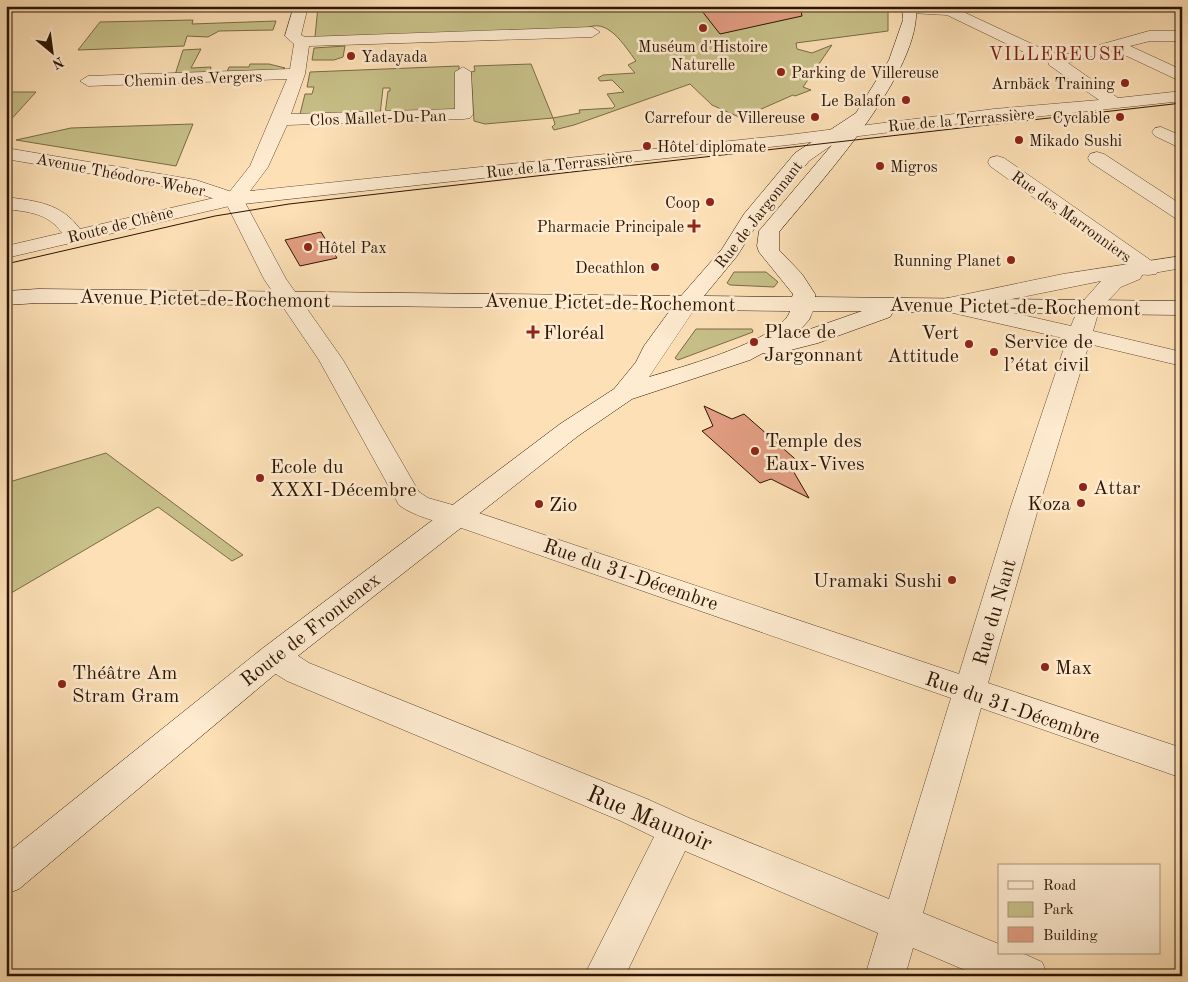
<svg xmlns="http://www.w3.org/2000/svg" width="1188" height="982" viewBox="0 0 1188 982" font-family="'Old Standard TT',serif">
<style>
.green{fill:#c7c088;stroke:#7a6a45}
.building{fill:#e39e83;stroke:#2c1402}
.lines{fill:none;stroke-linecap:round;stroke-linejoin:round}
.minor-casing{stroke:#60472f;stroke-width:1}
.tertiary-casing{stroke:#60472f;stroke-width:1}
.secondary-casing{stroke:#2c1402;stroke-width:1}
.minor{fill:#feebd0;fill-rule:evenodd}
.tertiary{fill:#feebd0;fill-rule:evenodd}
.secondary{fill:#feebd0;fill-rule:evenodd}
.tram{stroke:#2c1402;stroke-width:1}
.poi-dot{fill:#8f2418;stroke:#feebd0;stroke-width:2}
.labels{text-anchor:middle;stroke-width:5;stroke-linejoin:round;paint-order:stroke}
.far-poi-label{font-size:16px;fill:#2c1402;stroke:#feebd0;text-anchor:end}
.far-street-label{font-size:16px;fill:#2c1402;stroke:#feebd0}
.far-quarter-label{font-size:19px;letter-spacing:1px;fill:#7a1f14;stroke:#feebd0}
.street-label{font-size:20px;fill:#2c1402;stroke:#feebd0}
.poi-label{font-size:20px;fill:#2c1402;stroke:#feebd0;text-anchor:start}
.near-street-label{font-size:24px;fill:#2c1402;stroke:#feebd0}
</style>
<rect width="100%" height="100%" fill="#fde0b6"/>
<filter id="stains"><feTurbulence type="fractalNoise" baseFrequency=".004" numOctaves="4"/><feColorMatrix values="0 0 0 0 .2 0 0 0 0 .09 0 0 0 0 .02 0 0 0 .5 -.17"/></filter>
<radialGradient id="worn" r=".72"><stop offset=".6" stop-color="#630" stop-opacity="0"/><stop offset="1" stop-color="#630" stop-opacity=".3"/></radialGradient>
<g class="green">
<path d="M 318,6 L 888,6 L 888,31 L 796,43 L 797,49 L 812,53 L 832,45 L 803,87 L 811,90 L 795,96 L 793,95 L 741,118 L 712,105 L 690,84 L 574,125 L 554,130 L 552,127 L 555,124 L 553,118 L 485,124 L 474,121 L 471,72 L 475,71 L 474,66 L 531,64 L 553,118 L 580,113 L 579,110 L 613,108 L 615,106 L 607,94 L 624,92 L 612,80 L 600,81 L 598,78 L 603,75 L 635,73 L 628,65 L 636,61 C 624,45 607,16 585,29 L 315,37 Z"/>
<path d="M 193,20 L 192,24 L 276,21 L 273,30 L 219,31 L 208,37 L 187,36 L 184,46 L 78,50 L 100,22 Z"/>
<path d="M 345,46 L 343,57 L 334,60 L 312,60 L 314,48 Z"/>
<path d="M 201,49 L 191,68 L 211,67 L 210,72 L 175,75 L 183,50 Z"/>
<path d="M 250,64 L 269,64 L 285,68 L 280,71 L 227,72 L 229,67 L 249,67 Z"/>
<path d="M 459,66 L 459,109 L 385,114 L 388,91 L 390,91 L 390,88 L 383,88 L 380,115 L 299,118 L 305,94 L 312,94 L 314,87 L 307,87 L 310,72 Z"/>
<path d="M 6,92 L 36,92 L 6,125 Z"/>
<path d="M 193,124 L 176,166 L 16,140 L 71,128 Z"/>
<path d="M 734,272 L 766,272 L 778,282 L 774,287 L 730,285 L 727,283 Z"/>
<path d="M 696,329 L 752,329 L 753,332 L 678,360 L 675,358 Z"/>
<path d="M 106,453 L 243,555 L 232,561 L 158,507 L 6,596 L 6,483 Z"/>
</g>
<g class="building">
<path d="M 698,6 L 800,6 L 802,16 L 720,34 Z"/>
<path d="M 321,232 L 337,258 L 300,266 L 285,240 Z"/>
<path d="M 704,406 L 732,419 L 744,414 L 802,465 L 792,469 L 809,498 L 771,479 L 760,483 L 702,431 L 713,426 Z"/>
</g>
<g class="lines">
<defs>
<g id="minor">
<path d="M 294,6 L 308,6 L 301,35 L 305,37 L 592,27 L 600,32 L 592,37 L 309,46 L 305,74 L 291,114 L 455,109 L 455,72 L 463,67 L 471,72 L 473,114 L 470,118 L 464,119 L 287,125 L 268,167 L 250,191 L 788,135 L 994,109 L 1099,100 L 1049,65 L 1048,61 L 1036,58 L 947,15 L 910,13 L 905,12 L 903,9 L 905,6 L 955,8 L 1047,51 L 1063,55 L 1149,31 L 1182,31 L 1182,41 L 1150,41 L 1130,46 L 1182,70 L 1182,82 L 1114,50 L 1068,63 L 1118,98 L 1182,91 L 1182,101 L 1034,117 L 994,119 L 788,145 L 234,205 L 6,258 L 6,246 L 62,233 C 48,213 29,212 6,209 L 6,197 C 36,201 61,203 80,229 L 227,195 L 250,166 L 287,79 L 88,86 L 80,81 L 88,76 L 290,69 L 294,44 L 285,36 Z"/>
<path d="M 1052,6 L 1069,6 L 1062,10 L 1054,9 Z"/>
<path d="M 1161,127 L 1182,136 L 1182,149 L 1155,136 L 1152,132 L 1155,128 Z"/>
<path d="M 1097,152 L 1104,154 L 1182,205 L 1182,220 L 1175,218 L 1090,162 L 1088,158 L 1090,154 Z"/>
<path d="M 997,156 L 1004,158 L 1156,264 L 1159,269 L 1156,274 L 1148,275 L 1140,274 L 990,166 L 988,162 L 990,158 Z"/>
<path d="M 948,298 L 1071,326 L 1081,302 L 1089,300 L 1097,302 L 1100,307 L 1093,331 L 1182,352 L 1182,366 L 1089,344 L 1039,506 L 988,683 L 1182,748 L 1182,778 L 981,708 L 923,913 L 999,944 L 999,953 L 1022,953 L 1042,962 L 1048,976 L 979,976 L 913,948 L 905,976 L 865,976 L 878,933 L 685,851 L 625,976 L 584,976 L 654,837 L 621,821 L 287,681 L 263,666 L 258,657 L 263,648 C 282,642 293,653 309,663 L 647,799 L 689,818 L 889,899 L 951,698 L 447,523 L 443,516 L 447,509 L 457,506 L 467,509 L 959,674 L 1011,506 L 1067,339 L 940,310 L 937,305 L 940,300 Z"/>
</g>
<g id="tertiary">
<path d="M 6,148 L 196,180 L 241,195 L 286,279 L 343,360 L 419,492 L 428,498 L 467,509 L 471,516 L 467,523 C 450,528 413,516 399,505 L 319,360 L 264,279 L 226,203 L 192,191 L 6,159 Z"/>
<path d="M 1182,256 L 1182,268 L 1142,275 L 1140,279 L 1121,287 L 1097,312 L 1089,314 L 1081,312 L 1078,307 L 1101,281 L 948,312 L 940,310 L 937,305 L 940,300 L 948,298 L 1063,274 Z"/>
</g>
<path id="secondary" d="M 902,6 L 916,6 C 922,72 820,182 779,232 L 779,250 L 802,274 L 815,294 L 815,297 L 1182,301 L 1182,315 L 893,312 L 890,317 L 818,343 L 771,355 L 763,353 L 750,360 L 632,399 L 578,436 L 285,666 L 19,889 L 6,894 L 6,854 L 263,648 L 560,424 L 614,389 L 636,362 L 644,346 L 671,309 L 38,303 L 6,305 L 6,291 L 38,289 L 681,296 L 722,249 L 744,214 L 795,153 L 856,113 L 889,60 L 903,20 ZM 832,145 L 759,231 L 757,246 L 759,252 L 793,294 L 792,297 L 704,296 L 737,256 L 759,221 L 809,161 ZM 694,310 L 790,311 C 782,340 678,368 649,377 ZM 813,311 L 862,311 L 796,334 L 809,320 Z"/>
</defs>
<use href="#minor" class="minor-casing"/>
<use href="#tertiary" class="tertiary-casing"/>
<use href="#secondary" class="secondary-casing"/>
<use href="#minor" class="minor"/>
<use href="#tertiary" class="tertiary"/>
<use href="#secondary" class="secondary"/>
<path class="tram" d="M 6,264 L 215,216 L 289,204 L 1182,103"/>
</g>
<g class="poi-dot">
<circle cx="703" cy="28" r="5"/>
<circle cx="351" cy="56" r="5"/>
<circle cx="781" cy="72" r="5"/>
<circle cx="1125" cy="83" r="5"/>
<circle cx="906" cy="100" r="5"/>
<circle cx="815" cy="117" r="5"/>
<circle cx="1120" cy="117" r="5"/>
<circle cx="1019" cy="140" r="5"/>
<circle cx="647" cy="146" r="5"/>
<circle cx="880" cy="166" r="5"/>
<circle cx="710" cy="202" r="5"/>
<path d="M691.5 218.5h5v5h5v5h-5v5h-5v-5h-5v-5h5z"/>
<circle cx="308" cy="247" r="5"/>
<circle cx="1011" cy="260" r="5"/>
<circle cx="655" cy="267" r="5"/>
<path d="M530.5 324.5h5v5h5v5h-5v5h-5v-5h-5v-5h5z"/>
<circle cx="754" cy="342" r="5"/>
<circle cx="969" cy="344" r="5"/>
<circle cx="994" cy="352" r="5"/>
<circle cx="755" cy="451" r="5"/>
<circle cx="260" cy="478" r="5"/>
<circle cx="1083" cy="487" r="5"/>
<circle cx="1081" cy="503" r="5"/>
<circle cx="539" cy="504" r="5"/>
<circle cx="952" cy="580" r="5"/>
<circle cx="1045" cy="667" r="5"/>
<circle cx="62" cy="684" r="5"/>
</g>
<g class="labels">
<g class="far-poi-label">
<text x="703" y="52" text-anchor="middle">Muséum d'Histoire<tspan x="703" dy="18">Naturelle</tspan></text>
<text x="361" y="62" text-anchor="start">Yadayada</text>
<text x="791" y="78" text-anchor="start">Parking de Villereuse</text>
<text x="1115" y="89">Arnbäck Training</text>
<text x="896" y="106">Le Balafon</text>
<text x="805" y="123">Carrefour de Villereuse</text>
<text x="1110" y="123">Cyclable</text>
<text x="1029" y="146" text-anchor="start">Mikado Sushi</text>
<text x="657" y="152" text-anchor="start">Hôtel diplomate</text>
<text x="890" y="172" text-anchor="start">Migros</text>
<text x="700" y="208">Coop</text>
<text x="684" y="232">Pharmacie Principale</text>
<text x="318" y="253" text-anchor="start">Hôtel Pax</text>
<text x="1001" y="266">Running Planet</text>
<text x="645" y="273">Decathlon</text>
</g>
<g class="far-street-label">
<text transform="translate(193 78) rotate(-2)" y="6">Chemin des Vergers</text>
<text transform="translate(378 117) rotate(-2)" y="6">Clos Mallet-Du-Pan</text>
<text transform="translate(961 119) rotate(-5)" y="6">Rue de la Terrassière</text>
<text transform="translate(559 164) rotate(-6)" y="6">Rue de la Terrassière</text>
<text transform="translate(121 174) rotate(11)" y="6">Avenue Théodore-Weber</text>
<text transform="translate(758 214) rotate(-52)" y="6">Rue de Jargonnant</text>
<text transform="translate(1072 216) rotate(36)" y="6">Rue des Marronniers</text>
<text transform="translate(120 224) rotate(-14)" y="6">Route de Chêne</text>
</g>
<g class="far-quarter-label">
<text x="1057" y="60">VILLEREUSE</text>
</g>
<g class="street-label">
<text transform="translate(205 298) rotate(1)" y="7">Avenue Pictet-de-Rochemont</text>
<text transform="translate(610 302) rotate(1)" y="7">Avenue Pictet-de-Rochemont</text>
<text transform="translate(1015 306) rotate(1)" y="7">Avenue Pictet-de-Rochemont</text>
<text transform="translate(631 574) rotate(19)" y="7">Rue du 31-Décembre</text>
<text transform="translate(994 612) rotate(-74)" y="7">Rue du Nant</text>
<text transform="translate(310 629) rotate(-38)" y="7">Route de Frontenex</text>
<text transform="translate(1013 707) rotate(19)" y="7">Rue du 31-Décembre</text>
</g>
<g class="poi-label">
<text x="764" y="338">Place de<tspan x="764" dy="23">Jargonnant</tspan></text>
<text x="543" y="339">Floréal</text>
<text x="959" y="339" text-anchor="end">Vert<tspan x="959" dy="23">Attitude</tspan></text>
<text x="1004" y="348">Service de<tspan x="1004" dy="23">l’état civil</tspan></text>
<text x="765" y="447">Temple des<tspan x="765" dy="23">Eaux-Vives</tspan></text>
<text x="270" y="473">Ecole du<tspan x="270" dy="23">XXXI-Décembre</tspan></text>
<text x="1093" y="494">Attar</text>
<text x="1071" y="510" text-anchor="end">Koza</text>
<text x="549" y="511">Zio</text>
<text x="942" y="587" text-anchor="end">Uramaki Sushi</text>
<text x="1055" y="674">Max</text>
<text x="72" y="679">Théâtre Am<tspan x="72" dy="23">Stram Gram</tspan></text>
</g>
<g class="near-street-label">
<text transform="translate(650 818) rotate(23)" y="8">Rue Maunoir</text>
</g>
</g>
<rect width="1188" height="982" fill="none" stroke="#fde0b6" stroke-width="25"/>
<rect x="8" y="8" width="1173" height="967" fill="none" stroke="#2c1402" stroke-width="2.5"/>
<rect x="12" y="12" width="1163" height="957" fill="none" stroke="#2c1402"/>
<rect x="998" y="864" width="162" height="90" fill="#feebd0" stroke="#aa957e"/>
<rect x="1008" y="881" width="25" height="8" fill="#feebd0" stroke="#aa957e"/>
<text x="1043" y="890" font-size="15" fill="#2c1402">Road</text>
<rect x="1008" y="902" width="25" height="15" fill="#c7c088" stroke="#aa957e"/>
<text x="1043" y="914" font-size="15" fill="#2c1402">Park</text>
<rect x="1008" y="927" width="25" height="15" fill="#e39e83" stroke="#aa957e"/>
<text x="1043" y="940" font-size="15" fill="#2c1402">Building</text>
<g transform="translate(52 52) rotate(151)" stroke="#feebd0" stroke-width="4" paint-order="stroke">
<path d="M0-4L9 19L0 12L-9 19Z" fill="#2c1402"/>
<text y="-8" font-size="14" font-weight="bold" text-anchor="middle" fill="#2c1402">N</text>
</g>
<rect width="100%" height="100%" filter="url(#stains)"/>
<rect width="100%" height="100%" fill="url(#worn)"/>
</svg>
